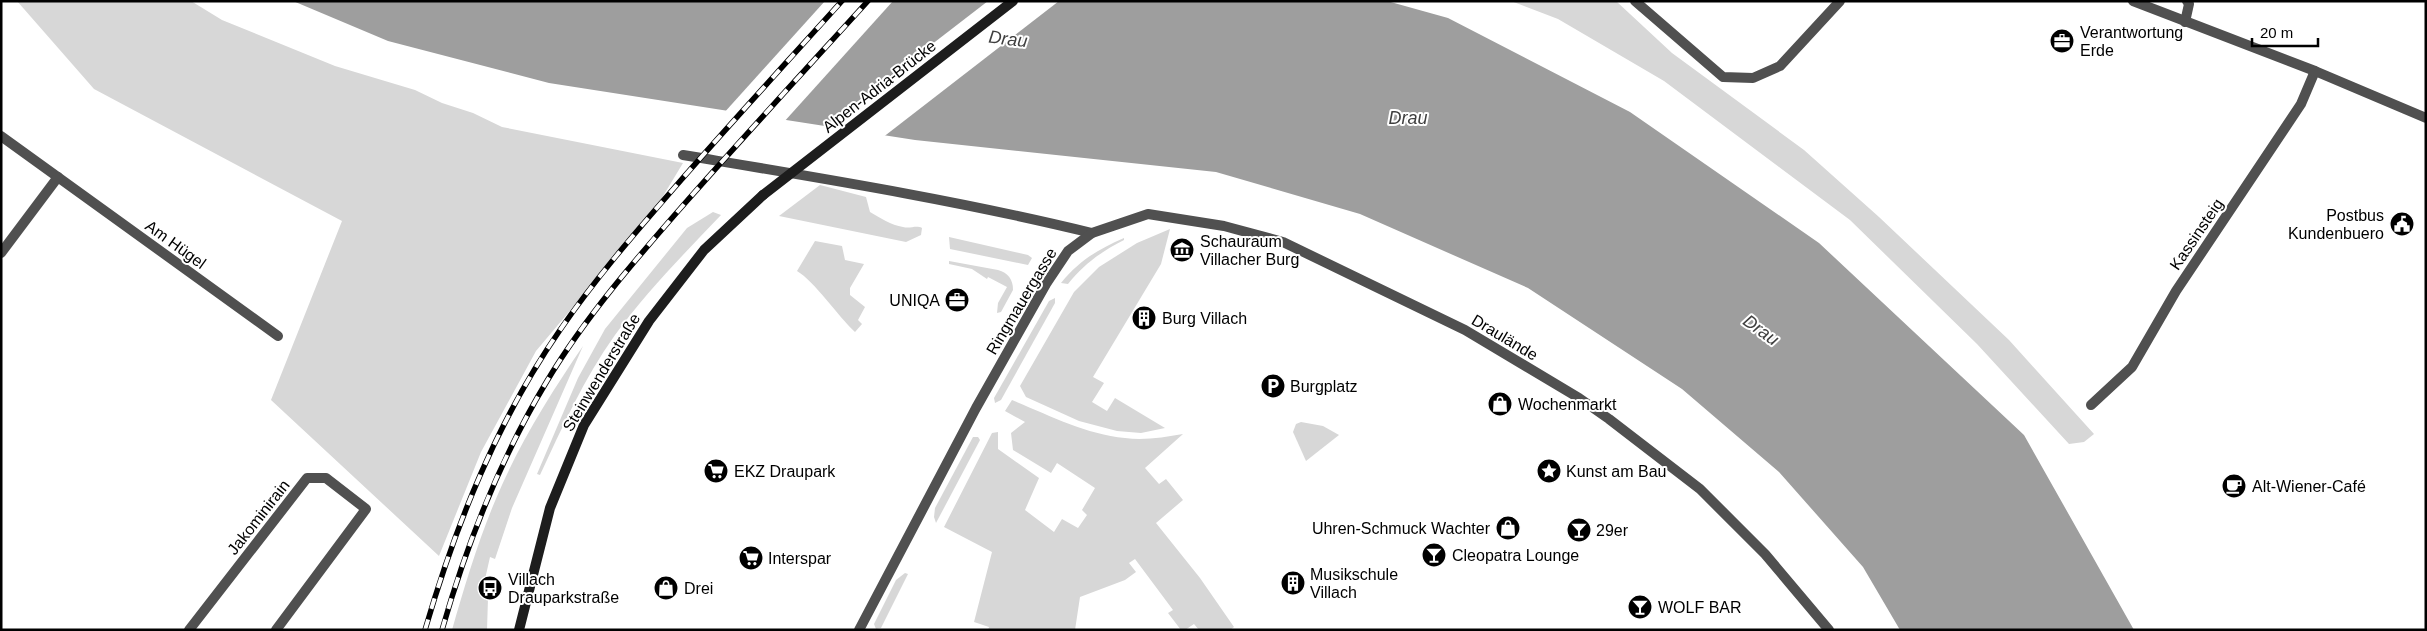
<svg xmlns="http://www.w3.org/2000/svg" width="2427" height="631" viewBox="0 0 2427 631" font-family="Helvetica,sans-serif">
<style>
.green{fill:#d7d7d7}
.water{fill:#9e9e9e}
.pier{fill:#fff}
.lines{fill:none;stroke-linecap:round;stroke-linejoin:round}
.minor{stroke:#505050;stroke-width:10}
.tertiary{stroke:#505050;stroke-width:10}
.secondary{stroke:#1d1d1d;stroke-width:10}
.rail-casing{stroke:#000;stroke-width:5.5}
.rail{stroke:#fff;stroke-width:4;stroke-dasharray:11;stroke-linecap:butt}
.secondary-bridge{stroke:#1d1d1d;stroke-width:10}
.labels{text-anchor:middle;stroke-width:4;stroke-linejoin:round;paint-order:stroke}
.poi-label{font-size:16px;fill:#000;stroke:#fff;text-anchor:start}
.street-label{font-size:16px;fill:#000;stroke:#fff}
.water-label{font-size:18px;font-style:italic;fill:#3f3f3f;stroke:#fff}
</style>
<rect width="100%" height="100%" fill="#fff"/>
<g class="green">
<path d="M 17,1 L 191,1 L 222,20 L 335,66 L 415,90 L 442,103 L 473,113 L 502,127 L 683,163 L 654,211 L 536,351 L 481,452 L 439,556 L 271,400 L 342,221 L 94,89 Z"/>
<path d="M 1511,1 L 1616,1 L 1672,53 L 1804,150 L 1879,217 L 2009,340 L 2094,434 L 2084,442 L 2069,444 L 1977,344 L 1850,220 L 1664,81 L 1558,19 Z"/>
<path d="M 820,185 L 866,197 L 870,212 C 880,218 891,225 903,227 C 910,229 916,225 922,228 L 921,235 L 906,242 L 779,216 Z"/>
<path d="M 713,212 L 721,215 C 685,253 646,292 615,335 C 584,378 562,428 540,475 L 537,474 L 578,378 L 605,329 L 687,228 Z"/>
<path d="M 1170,229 L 1161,264 L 1093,377 L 1104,383 L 1092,402 L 1107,411 L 1115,398 L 1165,428 L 1141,433 L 1117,431 L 1079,421 L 1026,397 L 1020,386 L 1074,292 L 1099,267 L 1137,243 Z"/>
<path d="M 949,237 L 1028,255 L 1032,258 L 1028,265 L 950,249 Z"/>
<path d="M 1124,238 L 1124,240 C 1102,251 1084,264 1068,284 L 1061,283 C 1080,260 1097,250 1124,238 Z"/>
<path d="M 815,241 L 842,246 L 845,260 L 864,264 L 850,288 L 850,295 L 865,307 L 858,320 L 862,324 L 855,332 C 838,316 814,281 797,271 Z"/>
<path d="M 949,261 L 998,270 C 1008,273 1013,279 1013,290 L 1001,312 L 997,313 L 998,303 L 1007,287 L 988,277 L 987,279 L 972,269 L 949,264 Z"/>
<path d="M 1055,298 L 1055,303 L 1001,400 L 995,403 L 994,398 L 1049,301 Z"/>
<path d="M 583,346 L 512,508 L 495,559 L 490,557 L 481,597 L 488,598 L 487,630 L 452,630 C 466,581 481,531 502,485 C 524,436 553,390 583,346 Z"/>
<path d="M 1012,400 C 1049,415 1085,434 1125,438 C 1144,441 1164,437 1183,434 L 1145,468 L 1159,484 L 1166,479 L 1183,500 L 1156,523 L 1200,578 L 1234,627 L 1230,630 L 1199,630 L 1194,624 L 1185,630 L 1181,630 L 1168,613 L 1173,610 L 1135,559 L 1129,563 L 1136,572 L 1125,580 L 1080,597 L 1075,630 L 988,630 L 989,627 L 974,622 L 992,552 L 944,527 L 992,433 L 998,432 L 998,449 L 1039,478 L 1025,510 L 1054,532 L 1062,519 L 1078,528 L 1087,515 L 1082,510 L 1095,488 L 1057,463 L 1051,473 L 1013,450 L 1011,433 L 1025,422 L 1005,411 Z"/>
<path d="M 1301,422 L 1323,426 L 1339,435 L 1306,461 L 1293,432 L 1296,424 Z"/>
<path d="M 973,437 L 978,437 L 980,440 L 936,523 L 934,517 L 935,508 Z"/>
<path d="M 905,573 L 908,574 L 881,628 L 876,629 L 874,624 L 896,580 Z"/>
</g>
<path class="water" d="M 293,1 L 1387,1 L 1448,18 L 1630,112 L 1819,243 L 2024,435 L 2134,630 L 1900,630 L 1863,567 L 1779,472 L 1682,389 L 1528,288 L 1360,214 L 1216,172 L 915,140 L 549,83 L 388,41 Z"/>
<g class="pier">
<path d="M 825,1 L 893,1 L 783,123 L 723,114 Z"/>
<path d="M 988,1 L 1059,1 L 882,138 L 822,129 Z"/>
</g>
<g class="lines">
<g class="minor">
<path d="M 1635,1 L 1723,77 L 1753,78 L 1780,66 L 1840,1"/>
<path d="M 2185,22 L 2189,4 L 2187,1"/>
<path d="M 1,136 L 278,336"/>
<path d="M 683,155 C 820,178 957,200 1092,233"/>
<path d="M 1,253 L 58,177"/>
<path d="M 2091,405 L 2132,367 L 2176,291 L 2301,104 L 2315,71"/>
<path d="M 189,630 L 307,478 L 326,478 L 366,509 L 276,630"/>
<path d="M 859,630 L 976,408 L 1046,284 L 1068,251 L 1092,233 L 1148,214 L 1224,226 L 1283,242 L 1465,330 L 1579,398 L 1609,419 L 1700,489 L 1765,554 L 1829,630"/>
</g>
<path class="tertiary" d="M 2133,1 L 2315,71 L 2426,118"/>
<path class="secondary" d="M 519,630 L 550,508 L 584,425 L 649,321 L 704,250 L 763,195"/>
<defs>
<g id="rail">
<path d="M 425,630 C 456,524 497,421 560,330 C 595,279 635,233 675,187 C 730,124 786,63 842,1"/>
<path d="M 442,630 C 467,543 500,459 547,381 C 586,316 636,259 686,202 C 746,134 807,68 868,1"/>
</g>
</defs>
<use href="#rail" class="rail-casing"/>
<use href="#rail" class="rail"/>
<path class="secondary-bridge" d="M 763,195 L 1013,1"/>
</g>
<defs>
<symbol id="office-disc" viewBox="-11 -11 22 22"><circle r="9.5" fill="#000" stroke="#fff"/><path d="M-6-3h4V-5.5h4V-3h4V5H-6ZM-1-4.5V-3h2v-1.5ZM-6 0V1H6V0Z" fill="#fff"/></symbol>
<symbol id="civic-disc" viewBox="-11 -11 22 22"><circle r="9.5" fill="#000" stroke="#fff"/><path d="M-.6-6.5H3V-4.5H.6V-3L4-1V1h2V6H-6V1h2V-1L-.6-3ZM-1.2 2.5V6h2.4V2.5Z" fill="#fff"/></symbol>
<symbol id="museum-disc" viewBox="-11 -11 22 22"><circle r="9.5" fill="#000" stroke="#fff"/><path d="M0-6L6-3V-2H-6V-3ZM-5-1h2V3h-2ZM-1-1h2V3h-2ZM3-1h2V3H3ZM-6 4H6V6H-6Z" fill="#fff"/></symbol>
<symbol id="building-disc" viewBox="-11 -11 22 22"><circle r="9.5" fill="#000" stroke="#fff"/><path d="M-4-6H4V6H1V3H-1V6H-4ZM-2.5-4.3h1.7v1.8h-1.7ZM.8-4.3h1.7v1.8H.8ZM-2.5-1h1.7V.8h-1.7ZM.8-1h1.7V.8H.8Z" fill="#fff"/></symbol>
<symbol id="parking-disc" viewBox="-11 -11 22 22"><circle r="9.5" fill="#000" stroke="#fff"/><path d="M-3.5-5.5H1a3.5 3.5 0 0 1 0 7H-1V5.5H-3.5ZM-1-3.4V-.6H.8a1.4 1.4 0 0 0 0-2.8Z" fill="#fff"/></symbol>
<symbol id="shop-disc" viewBox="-11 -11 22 22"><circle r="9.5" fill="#000" stroke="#fff"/><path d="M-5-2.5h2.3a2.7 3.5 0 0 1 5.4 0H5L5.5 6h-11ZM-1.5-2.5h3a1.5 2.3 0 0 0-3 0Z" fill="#fff"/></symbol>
<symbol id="supermarket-disc" viewBox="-11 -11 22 22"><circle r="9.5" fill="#000" stroke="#fff"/><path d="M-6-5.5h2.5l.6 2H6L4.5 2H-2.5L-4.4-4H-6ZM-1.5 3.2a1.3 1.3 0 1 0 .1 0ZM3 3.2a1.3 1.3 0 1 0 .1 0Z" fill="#fff"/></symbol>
<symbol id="sight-disc" viewBox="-11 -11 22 22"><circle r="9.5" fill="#000" stroke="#fff"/><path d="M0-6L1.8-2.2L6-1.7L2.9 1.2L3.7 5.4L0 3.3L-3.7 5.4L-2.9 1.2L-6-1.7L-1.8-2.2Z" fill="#fff"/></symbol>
<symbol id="cafe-disc" viewBox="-11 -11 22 22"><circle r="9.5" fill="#000" stroke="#fff"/><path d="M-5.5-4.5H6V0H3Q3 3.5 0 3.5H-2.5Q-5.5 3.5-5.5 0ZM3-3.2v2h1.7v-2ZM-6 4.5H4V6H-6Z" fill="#fff"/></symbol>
<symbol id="bar-disc" viewBox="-11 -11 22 22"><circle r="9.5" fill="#000" stroke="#fff"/><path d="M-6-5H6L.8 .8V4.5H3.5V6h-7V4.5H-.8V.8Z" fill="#fff"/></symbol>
<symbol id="bus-disc" viewBox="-11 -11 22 22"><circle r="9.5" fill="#000" stroke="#fff"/><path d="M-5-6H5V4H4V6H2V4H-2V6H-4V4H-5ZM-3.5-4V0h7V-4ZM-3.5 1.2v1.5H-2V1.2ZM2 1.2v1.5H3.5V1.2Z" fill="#fff"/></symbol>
</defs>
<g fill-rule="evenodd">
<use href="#office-disc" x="2048" y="27" width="28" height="28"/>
<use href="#civic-disc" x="2388" y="210" width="28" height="28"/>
<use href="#museum-disc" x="1168" y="236" width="28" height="28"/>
<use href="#office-disc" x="943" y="286" width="28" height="28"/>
<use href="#building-disc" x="1130" y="304" width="28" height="28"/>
<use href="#parking-disc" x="1259" y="372" width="28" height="28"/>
<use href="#shop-disc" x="1486" y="390" width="28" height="28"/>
<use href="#supermarket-disc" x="702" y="457" width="28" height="28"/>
<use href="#sight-disc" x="1535" y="457" width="28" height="28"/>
<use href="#cafe-disc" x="2220" y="472" width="28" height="28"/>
<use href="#shop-disc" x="1494" y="514" width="28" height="28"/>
<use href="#bar-disc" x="1565" y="516" width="28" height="28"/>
<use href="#bar-disc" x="1420" y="541" width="28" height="28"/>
<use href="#supermarket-disc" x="737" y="544" width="28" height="28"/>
<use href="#building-disc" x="1279" y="569" width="28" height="28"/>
<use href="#bus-disc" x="476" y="574" width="28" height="28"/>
<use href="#shop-disc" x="652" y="574" width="28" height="28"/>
<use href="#bar-disc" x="1626" y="593" width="28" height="28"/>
</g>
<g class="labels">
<g class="poi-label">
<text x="2080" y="38">Verantwortung<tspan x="2080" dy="18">Erde</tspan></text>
<text x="2384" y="221" text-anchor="end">Postbus<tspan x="2384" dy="18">Kundenbuero</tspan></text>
<text x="1200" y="247">Schauraum<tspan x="1200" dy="18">Villacher Burg</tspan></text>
<text x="940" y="306" text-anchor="end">UNIQA</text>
<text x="1162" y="324">Burg Villach</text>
<text x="1290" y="392">Burgplatz</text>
<text x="1518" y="410">Wochenmarkt</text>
<text x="734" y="477">EKZ Draupark</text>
<text x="1566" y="477">Kunst am Bau</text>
<text x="2252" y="492">Alt-Wiener-Café</text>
<text x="1490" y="534" text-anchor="end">Uhren-Schmuck Wachter</text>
<text x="1596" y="536">29er</text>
<text x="1452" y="561">Cleopatra Lounge</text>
<text x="768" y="564">Interspar</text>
<text x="1310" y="580">Musikschule<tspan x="1310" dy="18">Villach</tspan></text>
<text x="508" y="585">Villach<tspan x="508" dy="18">Drauparkstraße</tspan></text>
<text x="684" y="594">Drei</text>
<text x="1658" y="613">WOLF BAR</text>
</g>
<g class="street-label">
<text transform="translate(879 86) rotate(-38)" y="6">Alpen-Adria-Brücke</text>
<text transform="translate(2196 234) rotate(-56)" y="6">Kassinsteig</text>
<text transform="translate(176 244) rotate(36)" y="6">Am Hügel</text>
<text transform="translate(1021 301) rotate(-59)" y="6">Ringmauergasse</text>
<text transform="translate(1505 337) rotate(31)" y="6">Draulände</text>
<text transform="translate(601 372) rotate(-59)" y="6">Steinwenderstraße</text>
<text transform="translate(258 517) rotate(-52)" y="6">Jakominirain</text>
</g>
<g class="water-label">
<text transform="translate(1008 39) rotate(7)" y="6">Drau</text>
<text x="1408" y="124">Drau</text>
<text transform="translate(1761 330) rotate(36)" y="6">Drau</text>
</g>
</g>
<rect width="2427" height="631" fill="none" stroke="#000000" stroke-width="5"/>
<path d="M2252 38v8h66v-8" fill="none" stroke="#000000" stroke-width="2.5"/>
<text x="2260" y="38" font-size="15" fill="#000000" stroke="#ffffff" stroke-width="4" paint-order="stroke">20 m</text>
</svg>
